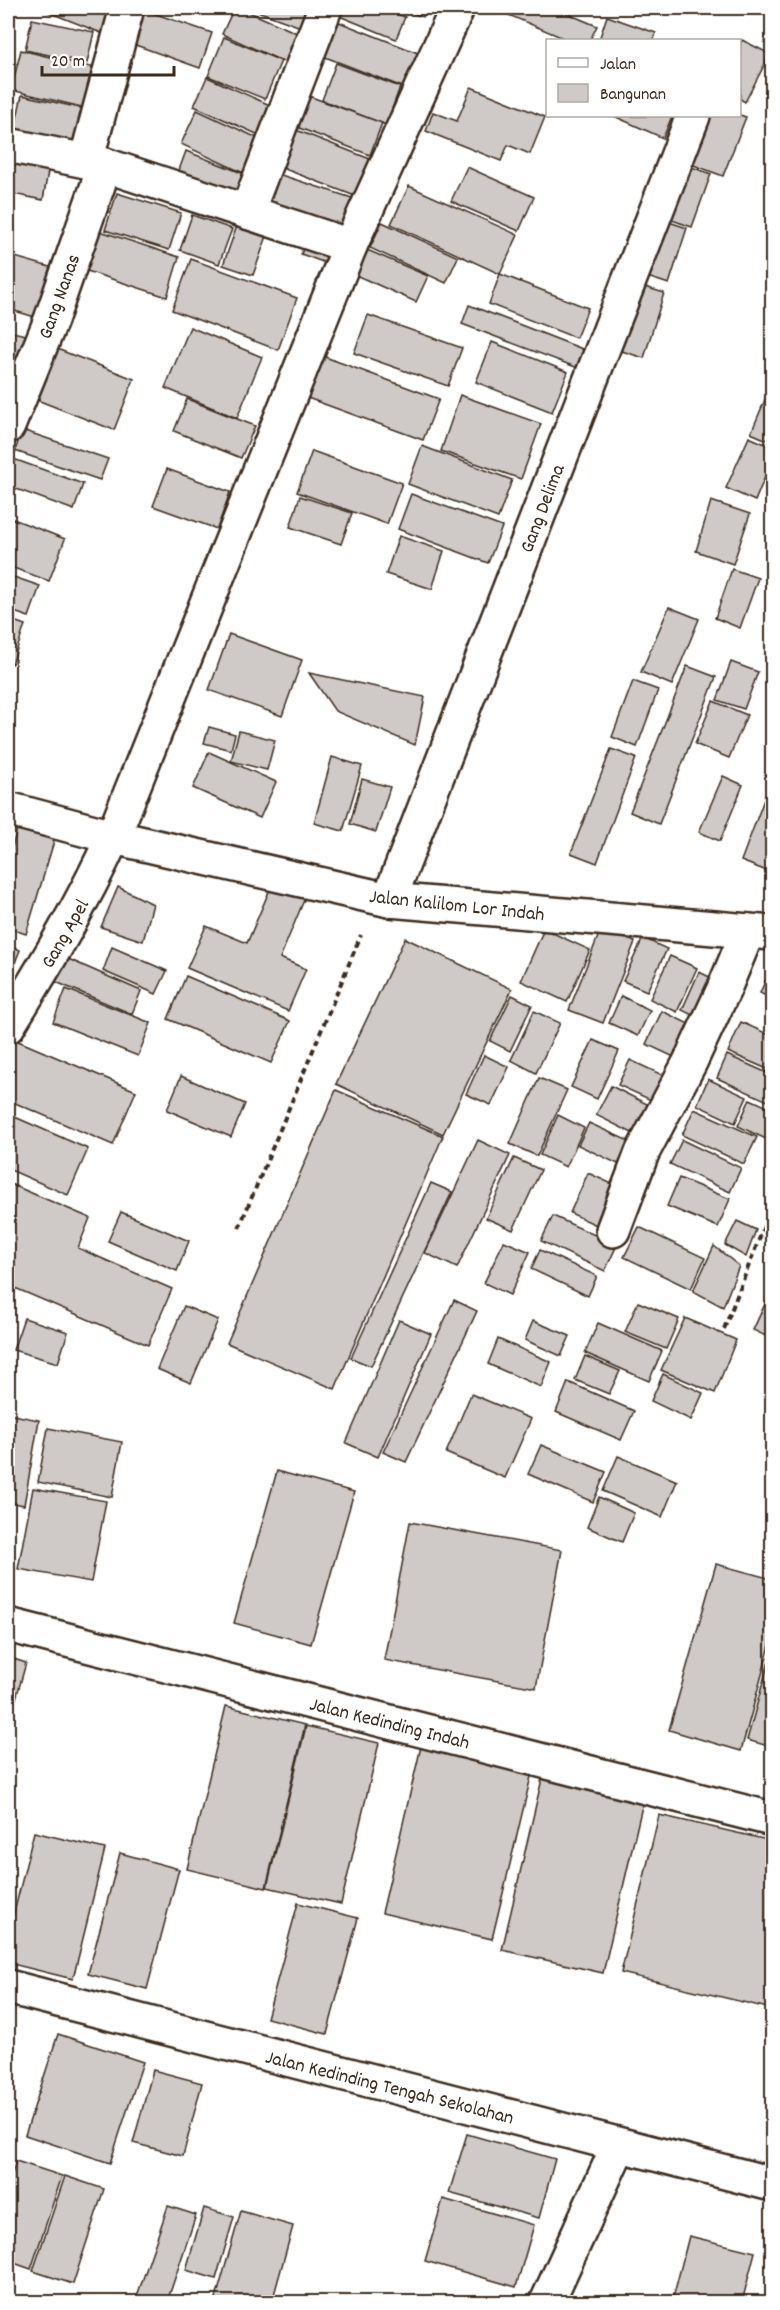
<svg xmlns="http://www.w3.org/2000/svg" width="780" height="2310" viewBox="0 0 780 2310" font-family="Dekko,sans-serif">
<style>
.building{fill:#cfcac7;stroke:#3b2a1e;stroke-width:1.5}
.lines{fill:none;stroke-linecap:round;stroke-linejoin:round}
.minor-casing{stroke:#3b2a1e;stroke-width:38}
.path{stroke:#3b2a1e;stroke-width:4;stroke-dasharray:6 4.5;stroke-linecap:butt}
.minor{stroke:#fff;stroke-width:33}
.labels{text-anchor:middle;stroke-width:6;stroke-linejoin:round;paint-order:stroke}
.street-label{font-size:20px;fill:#3b2a1e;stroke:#fff}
</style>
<rect width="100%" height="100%" fill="#fff"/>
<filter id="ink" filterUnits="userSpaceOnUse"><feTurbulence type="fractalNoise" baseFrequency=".0167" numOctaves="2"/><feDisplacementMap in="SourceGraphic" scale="12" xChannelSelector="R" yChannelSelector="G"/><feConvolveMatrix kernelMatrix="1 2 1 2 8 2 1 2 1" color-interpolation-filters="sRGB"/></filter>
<g filter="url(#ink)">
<g class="building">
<path d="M 38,8 L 120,8 L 109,36 Z"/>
<path d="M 138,8 L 212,33 L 200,68 L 127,42 Z"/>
<path d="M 234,8 L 240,8 L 306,37 L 293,66 L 222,34 Z"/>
<path d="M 249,8 L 317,8 L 309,30 Z"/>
<path d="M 334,8 L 381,8 L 405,17 L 396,39 L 332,13 Z"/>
<path d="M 398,8 L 426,8 L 423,17 Z"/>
<path d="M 492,8 L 554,8 L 597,26 L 590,40 L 568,40 Z"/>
<path d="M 755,8 L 772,8 L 772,17 Z"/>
<path d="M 607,16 L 656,33 L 654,40 L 599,40 Z"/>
<path d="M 32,19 L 94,32 L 87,63 L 25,50 Z"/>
<path d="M 334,20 L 418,53 L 405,88 L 320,55 Z"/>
<path d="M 224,37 L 281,61 L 265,99 L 208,76 Z"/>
<path d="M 742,40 L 770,54 L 745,102 L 740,99 L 740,44 Z"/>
<path d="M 21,50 L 99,69 L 90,109 L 11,90 Z"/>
<path d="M 336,63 L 400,87 L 386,125 L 322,100 Z"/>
<path d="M 207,77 L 272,106 L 259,135 L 194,106 Z"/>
<path d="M 471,87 L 545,117 L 530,154 L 508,145 L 501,161 L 426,131 L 433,112 L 457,121 Z"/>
<path d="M 22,95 L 89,110 L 79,151 L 13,136 Z"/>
<path d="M 306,95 L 382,123 L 370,155 L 294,126 Z"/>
<path d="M 197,110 L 266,142 L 250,176 L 181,144 Z"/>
<path d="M 740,115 L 746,117 L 723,176 L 691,164 L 709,116 Z"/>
<path d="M 614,116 L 672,116 L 663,138 Z"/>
<path d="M 291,128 L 370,159 L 355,196 L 277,166 Z"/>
<path d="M 186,151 L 247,175 L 236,205 L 175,181 Z"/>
<path d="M 9,158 L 49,166 L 43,200 L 8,193 Z"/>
<path d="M 680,163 L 711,174 L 692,227 L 661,216 Z"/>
<path d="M 467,167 L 534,197 L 519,231 L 451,201 Z"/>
<path d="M 278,174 L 355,199 L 341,240 L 264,215 Z"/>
<path d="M 409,186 L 518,235 L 500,274 L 391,224 Z"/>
<path d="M 117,193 L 181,213 L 169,250 L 105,230 Z"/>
<path d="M 192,215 L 232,229 L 219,264 L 180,250 Z"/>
<path d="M 657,218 L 687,228 L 669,284 L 638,274 Z"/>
<path d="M 382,222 L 458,257 L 446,283 L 370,248 Z"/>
<path d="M 237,226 L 267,236 L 253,275 L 223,265 Z"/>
<path d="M 94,229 L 179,257 L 167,297 L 81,269 Z"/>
<path d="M 307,239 L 337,250 L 331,265 L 301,254 Z"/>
<path d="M 360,247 L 428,276 L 416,302 L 349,272 Z"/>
<path d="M 8,255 L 50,267 L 35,317 L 8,309 Z"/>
<path d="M 191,259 L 297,298 L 278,350 L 172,310 Z"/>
<path d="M 500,274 L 588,308 L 576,338 L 489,304 Z"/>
<path d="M 632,283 L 664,293 L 644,358 L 612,348 Z"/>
<path d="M 469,305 L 585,350 L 578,368 L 462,324 Z"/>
<path d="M 368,315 L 462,348 L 448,386 L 354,353 Z"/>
<path d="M 190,327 L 262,357 L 237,418 L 165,388 Z"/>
<path d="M 8,331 L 26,335 L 15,385 L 8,383 Z"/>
<path d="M 492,342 L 568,372 L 552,412 L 476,382 Z"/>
<path d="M 52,347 L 134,379 L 114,430 L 32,398 Z"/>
<path d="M 317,354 L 439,399 L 423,440 L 302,396 Z"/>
<path d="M 772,383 L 772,442 L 751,433 Z"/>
<path d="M 460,395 L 541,424 L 521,479 L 441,451 Z"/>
<path d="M 187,399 L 255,426 L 241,458 L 174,431 Z"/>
<path d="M 22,430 L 108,459 L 100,480 L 15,451 Z"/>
<path d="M 749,437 L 772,447 L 772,460 L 755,501 L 726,488 Z"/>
<path d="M 422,446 L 512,480 L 498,518 L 408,484 Z"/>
<path d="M 312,451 L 402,483 L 387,524 L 297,492 Z"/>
<path d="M 8,457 L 83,484 L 74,510 L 8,486 Z"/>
<path d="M 167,469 L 230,492 L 217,529 L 153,506 Z"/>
<path d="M 411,494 L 502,527 L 488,563 L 398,529 Z"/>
<path d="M 300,496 L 352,513 L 341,544 L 290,527 Z"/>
<path d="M 711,501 L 750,514 L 733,564 L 696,551 Z"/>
<path d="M 8,517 L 65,539 L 49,581 L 8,566 Z"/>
<path d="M 399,536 L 444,551 L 432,589 L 386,574 Z"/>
<path d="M 732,569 L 758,578 L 740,628 L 715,618 Z"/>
<path d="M 8,575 L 40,586 L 29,617 L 8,610 Z"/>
<path d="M 669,607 L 699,619 L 672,685 L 641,672 Z"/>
<path d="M 8,619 L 25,625 L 12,664 L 8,662 Z"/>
<path d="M 229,634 L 302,660 L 282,716 L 209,690 Z"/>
<path d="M 731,662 L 758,672 L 744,709 L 717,700 Z"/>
<path d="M 687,666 L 716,677 L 659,824 L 630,812 Z"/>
<path d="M 309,673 L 425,697 L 415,745 L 335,711 Z"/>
<path d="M 633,681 L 658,690 L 637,747 L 612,737 Z"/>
<path d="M 713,701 L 747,715 L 729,758 L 695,744 Z"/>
<path d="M 209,727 L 235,734 L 231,750 L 204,743 Z"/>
<path d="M 239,731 L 275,740 L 267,770 L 231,761 Z"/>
<path d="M 611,749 L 636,758 L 597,863 L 571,853 Z"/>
<path d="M 209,752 L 276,782 L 260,818 L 193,788 Z"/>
<path d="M 332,757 L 362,766 L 343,831 L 314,823 Z"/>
<path d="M 723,776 L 743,785 L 720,841 L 699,832 Z"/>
<path d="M 772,778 L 772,873 L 741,861 Z"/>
<path d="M 362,779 L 390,787 L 376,832 L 350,824 Z"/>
<path d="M 8,826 L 12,827 L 8,844 Z"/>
<path d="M 18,826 L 55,838 L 26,934 L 8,928 L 8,861 Z"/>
<path d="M 276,875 L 309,888 L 280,958 L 306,969 L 288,1011 L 187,968 L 206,926 L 247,943 Z"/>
<path d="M 118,887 L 153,904 L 143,941 L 101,927 Z"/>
<path d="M 544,929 L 590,950 L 567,1002 L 521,981 Z"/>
<path d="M 601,929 L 635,942 L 603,1023 L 569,1010 Z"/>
<path d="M 405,938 L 512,989 L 443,1134 L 336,1084 Z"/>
<path d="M 643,938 L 667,949 L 647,991 L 623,981 Z"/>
<path d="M 8,944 L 20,950 L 8,980 Z"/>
<path d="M 112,947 L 167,971 L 156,994 L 103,971 Z"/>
<path d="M 670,956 L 697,968 L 677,1012 L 650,999 Z"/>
<path d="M 66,958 L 141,991 L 132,1014 L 56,982 Z"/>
<path d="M 772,965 L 772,999 L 760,993 Z"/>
<path d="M 699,972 L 723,983 L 705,1021 L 682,1010 Z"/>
<path d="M 186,976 L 290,1021 L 271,1063 L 168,1019 Z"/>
<path d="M 66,989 L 151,1023 L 138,1056 L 53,1022 Z"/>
<path d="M 512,995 L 532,1005 L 510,1051 L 490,1041 Z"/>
<path d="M 621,996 L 650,1010 L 638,1036 L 609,1023 Z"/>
<path d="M 534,1011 L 560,1023 L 536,1073 L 511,1060 Z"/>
<path d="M 662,1011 L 689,1024 L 674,1057 L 646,1044 Z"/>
<path d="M 741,1022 L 772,1036 L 772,1071 L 728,1052 Z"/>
<path d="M 11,1038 L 136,1091 L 113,1145 L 8,1100 L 8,1046 Z"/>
<path d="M 593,1040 L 619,1051 L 597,1099 L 571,1087 Z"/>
<path d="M 484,1055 L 509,1067 L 491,1105 L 466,1094 Z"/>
<path d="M 727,1055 L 772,1075 L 772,1103 L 717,1078 Z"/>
<path d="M 630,1060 L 673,1080 L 662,1105 L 618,1085 Z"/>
<path d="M 181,1076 L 245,1104 L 231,1137 L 167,1110 Z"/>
<path d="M 539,1078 L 567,1090 L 537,1156 L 510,1144 Z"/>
<path d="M 708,1079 L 747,1097 L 735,1123 L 697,1105 Z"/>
<path d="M 611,1086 L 655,1108 L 640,1137 L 596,1115 Z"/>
<path d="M 336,1090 L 443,1136 L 335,1389 L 227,1343 Z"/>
<path d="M 750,1099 L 772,1109 L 772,1125 L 766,1139 L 738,1126 Z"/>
<path d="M 694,1109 L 757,1137 L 744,1164 L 682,1135 Z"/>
<path d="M 8,1114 L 88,1149 L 68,1195 L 8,1169 Z"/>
<path d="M 558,1115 L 584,1128 L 566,1167 L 540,1155 Z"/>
<path d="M 589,1123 L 642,1147 L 631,1170 L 578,1145 Z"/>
<path d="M 478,1140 L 510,1155 L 457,1268 L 425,1253 Z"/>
<path d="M 682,1140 L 741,1168 L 730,1192 L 670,1164 Z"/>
<path d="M 514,1158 L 541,1170 L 513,1230 L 486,1218 Z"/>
<path d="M 588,1173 L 621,1188 L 603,1228 L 570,1213 Z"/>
<path d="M 679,1178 L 730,1199 L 718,1227 L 667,1206 Z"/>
<path d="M 8,1183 L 90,1218 L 78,1248 L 172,1289 L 148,1345 L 8,1285 Z"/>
<path d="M 431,1183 L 452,1192 L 371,1366 L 351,1358 Z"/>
<path d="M 121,1212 L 189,1241 L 177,1271 L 108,1241 Z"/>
<path d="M 553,1216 L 617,1245 L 605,1271 L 541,1241 Z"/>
<path d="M 737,1221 L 756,1230 L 746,1257 L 725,1245 Z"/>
<path d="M 639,1227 L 705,1258 L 691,1289 L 624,1257 Z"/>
<path d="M 504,1241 L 530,1252 L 510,1295 L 484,1283 Z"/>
<path d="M 714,1246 L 739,1266 L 723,1307 L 693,1291 Z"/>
<path d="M 540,1250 L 597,1276 L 588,1296 L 531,1269 Z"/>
<path d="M 772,1289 L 772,1339 L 753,1330 Z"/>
<path d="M 454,1300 L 477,1311 L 406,1462 L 383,1452 Z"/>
<path d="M 638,1302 L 679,1319 L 666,1349 L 625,1332 Z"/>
<path d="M 184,1306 L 218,1320 L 191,1383 L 157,1369 Z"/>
<path d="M 24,1318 L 68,1332 L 58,1363 L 13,1350 Z"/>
<path d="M 685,1318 L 736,1340 L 715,1393 L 661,1370 Z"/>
<path d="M 399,1320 L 431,1334 L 378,1457 L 346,1443 Z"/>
<path d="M 533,1321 L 570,1336 L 561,1356 L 525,1340 Z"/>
<path d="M 598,1323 L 662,1351 L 649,1381 L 585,1353 Z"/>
<path d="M 498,1339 L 551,1362 L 541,1387 L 488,1364 Z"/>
<path d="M 585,1356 L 620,1371 L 609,1394 L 575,1380 Z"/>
<path d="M 663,1374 L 703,1393 L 691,1420 L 651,1401 Z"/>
<path d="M 568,1382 L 634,1411 L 621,1440 L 556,1412 Z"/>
<path d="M 471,1394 L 531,1419 L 505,1478 L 446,1453 Z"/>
<path d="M 8,1414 L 39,1420 L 24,1505 L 8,1502 Z"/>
<path d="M 48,1428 L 122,1442 L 112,1497 L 38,1482 Z"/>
<path d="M 541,1445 L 606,1472 L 593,1502 L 528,1474 Z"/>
<path d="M 618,1456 L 677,1481 L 662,1517 L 603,1491 Z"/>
<path d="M 277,1471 L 354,1492 L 311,1644 L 234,1623 Z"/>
<path d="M 33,1488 L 106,1501 L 91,1582 L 18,1569 Z"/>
<path d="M 599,1497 L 634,1513 L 622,1542 L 587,1527 Z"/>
<path d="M 410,1522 L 562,1550 L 536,1688 L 384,1660 Z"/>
<path d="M 716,1564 L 772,1579 L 772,1638 L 741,1751 L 669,1730 Z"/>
<path d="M 772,1650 L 772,1747 L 747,1740 Z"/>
<path d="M 8,1657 L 26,1663 L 8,1727 Z"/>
<path d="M 226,1706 L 305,1725 L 266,1888 L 187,1869 Z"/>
<path d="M 306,1726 L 379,1743 L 341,1904 L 267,1887 Z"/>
<path d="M 423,1738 L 534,1764 L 492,1939 L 382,1913 Z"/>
<path d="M 545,1766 L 646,1789 L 603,1973 L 502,1950 Z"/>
<path d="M 659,1815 L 772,1841 L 772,2009 L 621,1973 Z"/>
<path d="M 34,1832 L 105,1849 L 73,1979 L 8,1963 L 8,1937 Z"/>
<path d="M 120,1853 L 179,1869 L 147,1989 L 88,1974 Z"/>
<path d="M 298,1903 L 358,1918 L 327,2034 L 267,2018 Z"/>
<path d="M 58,2034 L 143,2062 L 110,2163 L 25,2135 Z"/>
<path d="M 153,2070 L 202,2083 L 183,2156 L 133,2143 Z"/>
<path d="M 467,2134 L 555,2159 L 539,2218 L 449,2193 Z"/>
<path d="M 8,2161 L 12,2162 L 8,2176 Z"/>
<path d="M 16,2161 L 62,2176 L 31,2269 L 8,2261 L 8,2186 Z"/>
<path d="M 65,2176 L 104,2189 L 73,2284 L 33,2271 Z"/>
<path d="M 443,2199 L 534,2225 L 516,2287 L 425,2261 Z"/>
<path d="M 168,2206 L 196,2215 L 167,2302 L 135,2302 Z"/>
<path d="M 204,2208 L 234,2217 L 216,2279 L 186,2270 Z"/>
<path d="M 241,2211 L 293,2226 L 272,2302 L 215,2302 Z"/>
<path d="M 689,2236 L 755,2252 L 742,2302 L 672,2302 Z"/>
<path d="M 772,2280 L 772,2302 L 768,2302 Z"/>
<path d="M 415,2298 L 428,2302 L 413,2302 Z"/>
</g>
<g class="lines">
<defs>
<g id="minor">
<path d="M 8,145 L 105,165 L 350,246"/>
<path d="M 86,161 L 127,8"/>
<path d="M 247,212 L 325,8"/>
<path d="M 8,426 L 51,320 L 105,165"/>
<path d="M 8,809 L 113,837 L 389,900 L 772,933"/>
<path d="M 389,900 L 693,116"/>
<path d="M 8,1026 C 46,964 83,903 113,837 L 350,246 L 456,11"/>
<path d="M 613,1230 L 642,1153 L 690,1062 L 724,989 L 748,931"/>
<path d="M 8,1625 L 772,1819"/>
<path d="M 8,1987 L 772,2184"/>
<path d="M 547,2302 L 619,2145"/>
</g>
</defs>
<use href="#minor" class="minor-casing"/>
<g class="path">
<path d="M 239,1228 L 361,935"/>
<path d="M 724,1329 L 772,1206"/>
</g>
<use href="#minor" class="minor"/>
</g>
</g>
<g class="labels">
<g class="street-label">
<text transform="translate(58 296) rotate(-70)" y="7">Gang Nanas</text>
<text transform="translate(541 508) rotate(-69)" y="7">Gang Delima</text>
<text transform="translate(457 904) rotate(6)" y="7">Jalan Kalilom Lor Indah</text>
<text transform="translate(64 933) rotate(-60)" y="7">Gang Apel</text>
<text transform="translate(390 1722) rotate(14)" y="7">Jalan Kedinding Indah</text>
<text transform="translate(390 2086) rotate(14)" y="7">Jalan Kedinding Tengah Sekolahan</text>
</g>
</g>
<rect width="780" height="2310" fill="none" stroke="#fff" stroke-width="30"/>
<rect x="15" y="15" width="750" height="2280" fill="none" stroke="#3b2a1e" stroke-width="2" filter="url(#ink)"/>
<rect x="546" y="39" width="195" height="78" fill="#ffffff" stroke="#b1aaa5" stroke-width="1.5"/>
<rect x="558" y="58" width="30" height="9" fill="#ffffff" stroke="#b1aaa5" stroke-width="1.5"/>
<text x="600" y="69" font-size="18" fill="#3b2a1e">Jalan</text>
<rect x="558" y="84" width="30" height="18" fill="#cfcac7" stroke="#b1aaa5" stroke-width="1.5"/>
<text x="600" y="99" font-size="18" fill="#3b2a1e">Bangunan</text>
<path d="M42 66v9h132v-9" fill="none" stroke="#3b2a1e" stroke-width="3"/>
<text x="51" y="66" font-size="18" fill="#3b2a1e" stroke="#ffffff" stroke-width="4.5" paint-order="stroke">20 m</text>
</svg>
